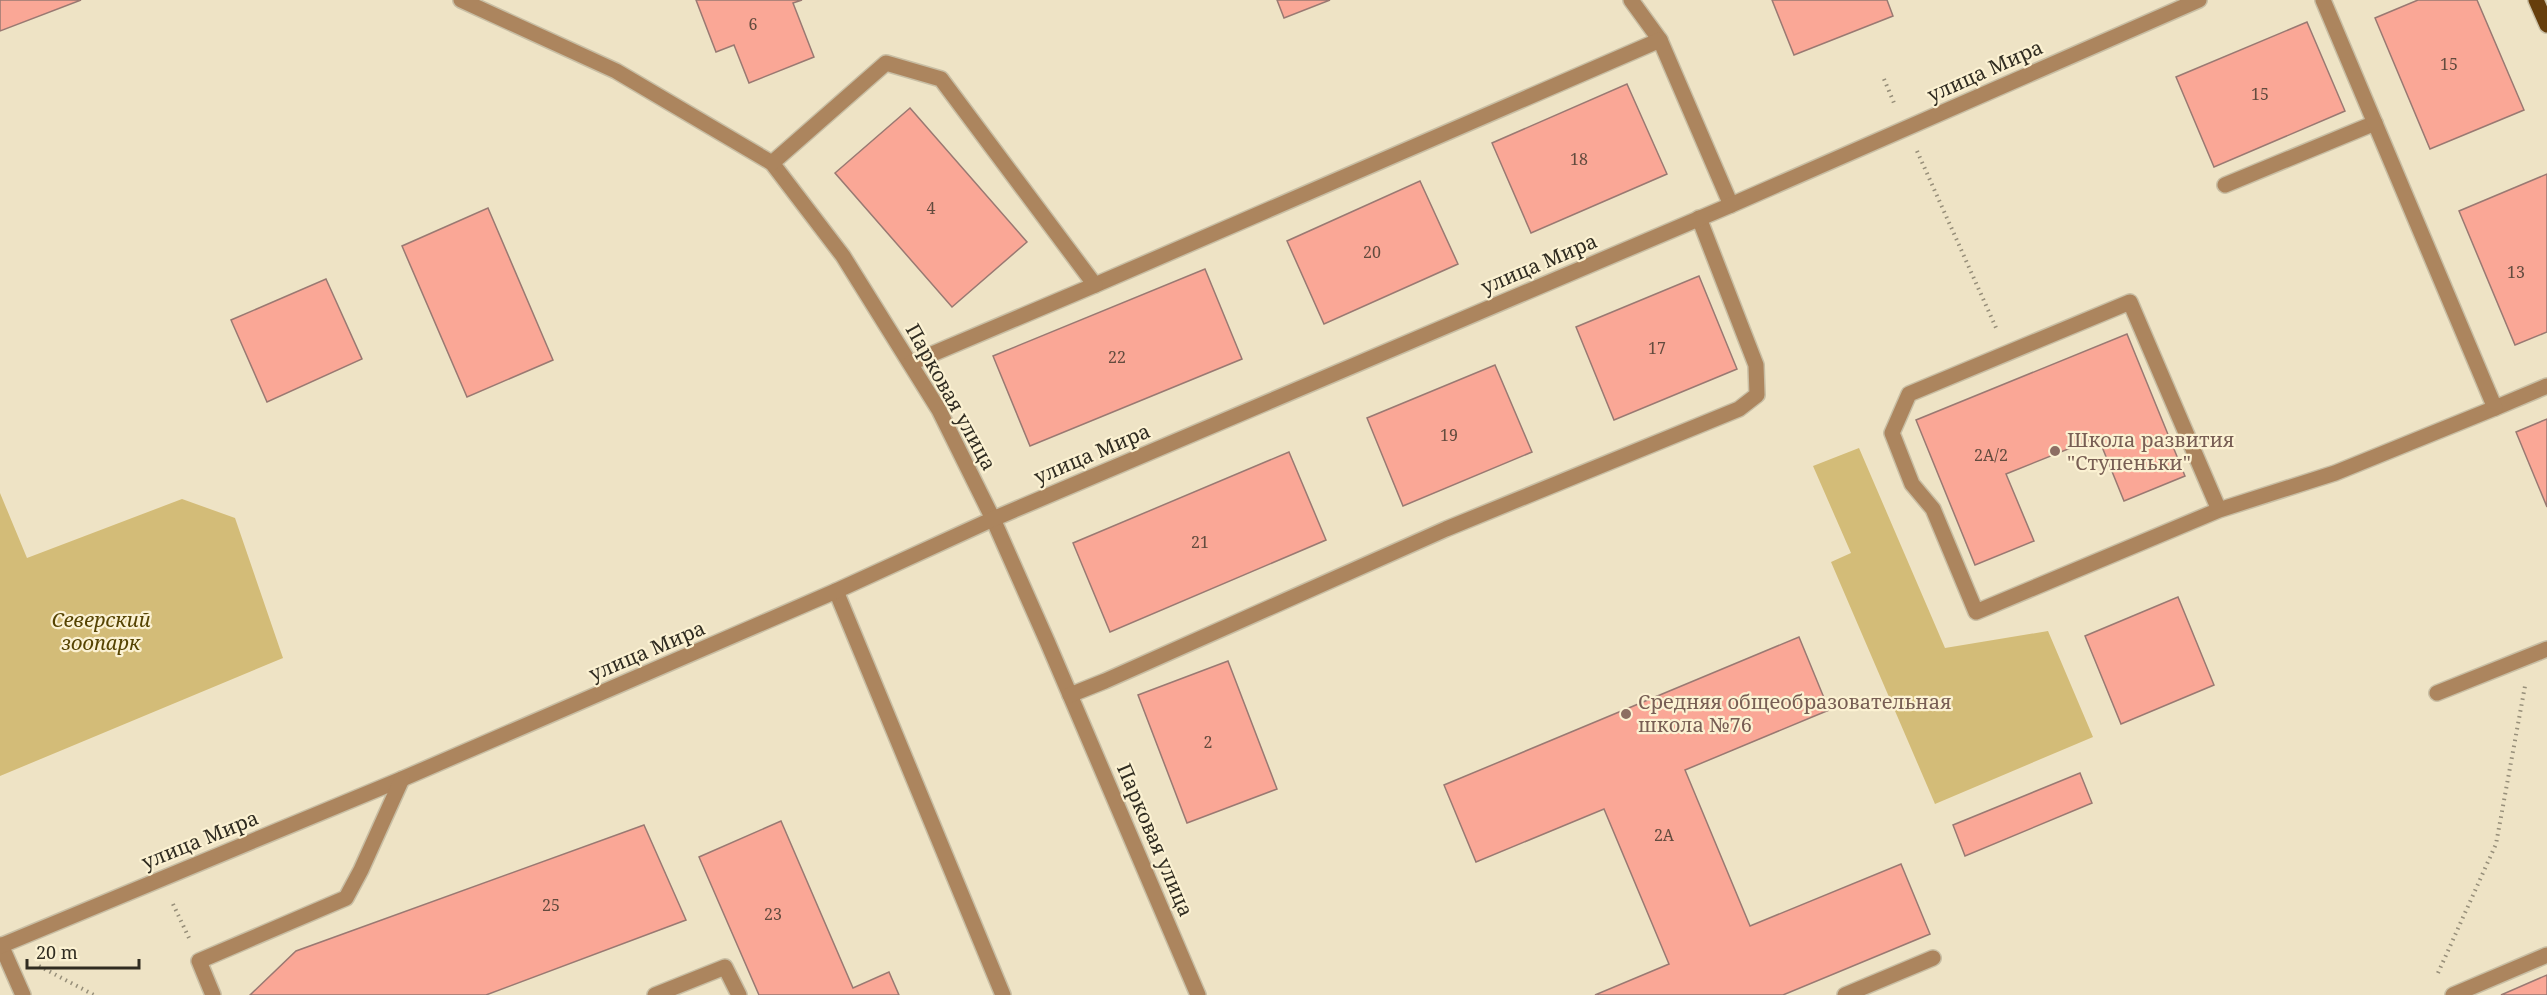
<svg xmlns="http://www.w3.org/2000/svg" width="2547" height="995" viewBox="0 0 2547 995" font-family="'Noto Serif',serif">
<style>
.green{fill:#d3bc78}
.building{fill:#faa796;stroke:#997972;stroke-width:1.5}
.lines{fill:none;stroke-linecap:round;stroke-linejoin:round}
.minor-casing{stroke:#c8bea4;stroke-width:18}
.major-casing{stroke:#c8bea4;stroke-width:18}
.path{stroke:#968e79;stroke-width:4;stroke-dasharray:1.5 4.5;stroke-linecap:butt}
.minor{stroke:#ac855e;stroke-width:15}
.major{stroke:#663e0c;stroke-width:15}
.education-dot{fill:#8d6e63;stroke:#fbf1d2;stroke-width:2}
.labels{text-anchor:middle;stroke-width:4.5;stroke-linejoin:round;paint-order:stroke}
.number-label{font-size:16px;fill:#624b3e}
.street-label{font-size:20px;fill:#302c21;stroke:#fbf1d2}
.education-label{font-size:20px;fill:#785e54;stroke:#fbf1d2;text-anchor:start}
.park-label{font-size:20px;font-style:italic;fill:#554302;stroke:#fbf1d2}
</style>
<rect width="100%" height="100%" fill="#eee3c5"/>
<g class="green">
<path d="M 1859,448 L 1945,648 L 2048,631 L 2093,737 L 1935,804 L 1831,562 L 1851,553 L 1813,466 Z"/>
<path d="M 0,493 L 27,558 L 182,499 L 235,518 L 283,658 L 0,776 Z"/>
</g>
<g class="building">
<path d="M 0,0 L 81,0 L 0,31 Z"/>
<path d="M 696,0 L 802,0 L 793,3 L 814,57 L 749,83 L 734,45 L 716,52 Z"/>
<path d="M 1277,0 L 1330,0 L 1284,18 Z"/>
<path d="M 1772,0 L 1887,0 L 1893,16 L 1794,55 Z"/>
<path d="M 2418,0 L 2477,0 L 2524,110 L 2430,149 L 2375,18 Z"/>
<path d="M 2307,22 L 2345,111 L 2214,167 L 2176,77 Z"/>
<path d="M 1627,84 L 1667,174 L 1531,233 L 1492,143 Z"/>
<path d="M 910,108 L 1027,242 L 952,307 L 835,173 Z"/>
<path d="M 2547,174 L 2547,332 L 2515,345 L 2459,211 Z"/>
<path d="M 1420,181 L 1458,264 L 1324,324 L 1287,241 Z"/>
<path d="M 488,208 L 553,360 L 467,397 L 402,246 Z"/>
<path d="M 1205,269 L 1242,359 L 1030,446 L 993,356 Z"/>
<path d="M 1699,276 L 1737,369 L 1614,420 L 1576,327 Z"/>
<path d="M 326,279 L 362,359 L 267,402 L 231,320 Z"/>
<path d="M 2127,334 L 2185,476 L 2124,501 L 2098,437 L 2006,474 L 2034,541 L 1975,565 L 1916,420 Z"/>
<path d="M 1495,365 L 1532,452 L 1403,506 L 1367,418 Z"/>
<path d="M 2547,419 L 2547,507 L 2516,432 Z"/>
<path d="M 1289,452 L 1326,540 L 1110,632 L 1073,543 Z"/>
<path d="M 2178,597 L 2214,685 L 2121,724 L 2085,636 Z"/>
<path d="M 1799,637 L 1829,710 L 1685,770 L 1750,926 L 1901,864 L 1930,934 L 1783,995 L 1595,995 L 1669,964 L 1604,809 L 1476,862 L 1444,785 Z"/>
<path d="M 1228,661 L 1277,789 L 1187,823 L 1138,695 Z"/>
<path d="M 2080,773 L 2092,803 L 1965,856 L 1953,825 Z"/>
<path d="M 781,821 L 853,988 L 889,972 L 899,995 L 759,995 L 699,857 Z"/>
<path d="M 644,825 L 686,920 L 486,995 L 250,995 L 296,951 Z"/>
<path d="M 2547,975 L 2547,995 L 2501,995 Z"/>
</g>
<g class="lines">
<defs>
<g id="minor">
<path d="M 461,0 L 616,71 L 772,163 L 843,256 L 939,410 L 993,519 L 1047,641 L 1198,995"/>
<path d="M 1631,0 L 1660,40"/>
<path d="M 772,163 L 886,63 L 941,79 L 1095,285 L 1660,40 L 1731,205"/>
<path d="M 2225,185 L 2375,123"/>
<path d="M 911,363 L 1095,285"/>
<path d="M 2495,408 L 2547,386"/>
<path d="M 2219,510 L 1976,612 L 1933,509 L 1912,484 L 1892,433 L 1909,394 L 2130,302 L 2219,510 L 2335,473 L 2495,408 L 2323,0"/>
<path d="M 836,591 L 1003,995"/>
<path d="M 2437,693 L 2547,649"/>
<path d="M 1070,695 L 1105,681 L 1446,529 L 1739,409 L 1757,395 L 1756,365 L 1699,218"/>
<path d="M 1,945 L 23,995"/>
<path d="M 0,946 L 402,779 L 836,591 L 993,519 L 1731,205 L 2199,0"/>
<path d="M 213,995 L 199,961 L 346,898 L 361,870 L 402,779"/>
<path d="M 655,995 L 725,967 L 739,995"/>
<path d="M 1845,995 L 1933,958"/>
<path d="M 2453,995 L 2547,955"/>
</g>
<path id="major" d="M 2536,0 L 2547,25"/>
</defs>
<use href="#minor" class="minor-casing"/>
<use href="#major" class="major-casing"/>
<g class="path">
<path d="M 1884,79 L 1894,103"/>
<path d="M 1917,151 L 1997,330"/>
<path d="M 173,904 L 189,938"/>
<path d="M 39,966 L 94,995"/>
<path d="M 2438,973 L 2496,844 L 2525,686"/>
</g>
<use href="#minor" class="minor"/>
<use href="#major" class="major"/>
</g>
<g class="education-dot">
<circle cx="2055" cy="451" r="6"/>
<circle cx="1626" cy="714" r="6"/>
</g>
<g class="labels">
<g class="number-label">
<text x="753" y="30">6</text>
<text x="2449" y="70">15</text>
<text x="2260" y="100">15</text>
<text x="1579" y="165">18</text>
<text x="931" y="214">4</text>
<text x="1372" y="258">20</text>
<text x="2516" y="278">13</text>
<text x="1657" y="354">17</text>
<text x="1117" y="363">22</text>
<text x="1449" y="441">19</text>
<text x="1991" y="461">2А/2</text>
<text x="1200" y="548">21</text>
<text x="1208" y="748">2</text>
<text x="1664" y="841">2А</text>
<text x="551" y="911">25</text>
<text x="773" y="920">23</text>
</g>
<g class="street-label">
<text transform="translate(1985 71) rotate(-24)" y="7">улица Мира</text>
<text transform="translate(1539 264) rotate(-23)" y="7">улица Мира</text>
<text transform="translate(951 397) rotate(61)" y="7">Парковая улица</text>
<text transform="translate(1092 454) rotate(-23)" y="7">улица Мира</text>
<text transform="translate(647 651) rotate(-23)" y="7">улица Мира</text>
<text transform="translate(200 840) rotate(-22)" y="7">улица Мира</text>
<text transform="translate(1155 840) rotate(67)" y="7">Парковая улица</text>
</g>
<g class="education-label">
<text x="2067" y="447">Школа развития<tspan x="2067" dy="23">"Ступеньки"</tspan></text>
<text x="1638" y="709">Средняя общеобразовательная<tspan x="1638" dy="23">школа №76</tspan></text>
</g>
<g class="park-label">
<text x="101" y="627">Северский<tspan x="101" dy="23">зоопарк</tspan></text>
</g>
</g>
<path d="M27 959v9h112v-9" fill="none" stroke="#302c21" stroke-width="3"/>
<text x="36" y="959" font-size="18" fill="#302c21" stroke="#fbf1d2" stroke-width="4.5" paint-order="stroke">20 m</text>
</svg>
